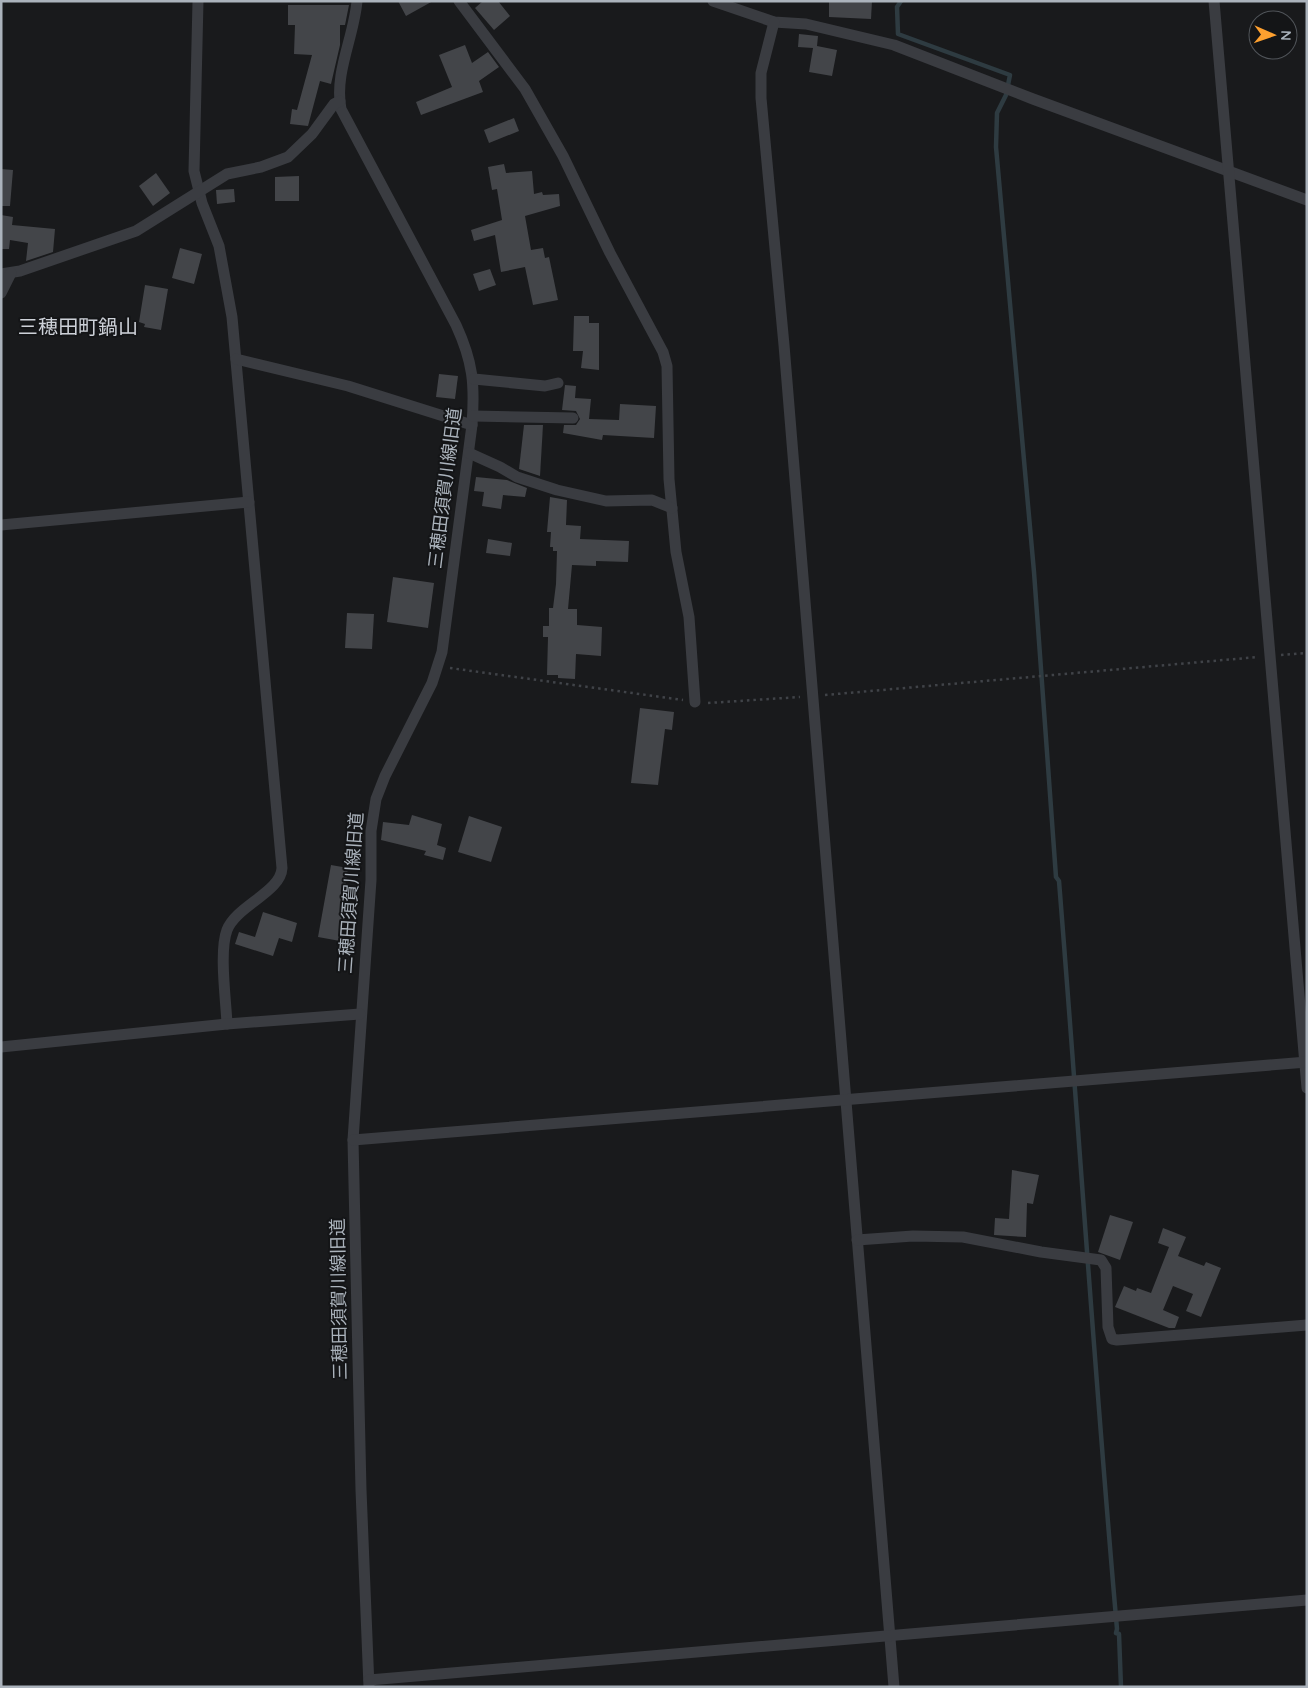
<svg xmlns="http://www.w3.org/2000/svg" width="1308" height="1688" viewBox="0 0 1308 1688" font-family="Quicksand,'Noto Sans JP',sans-serif">
<style>
.lines{fill:none;stroke-linecap:round;stroke-linejoin:round}
.stream{stroke:#2e3b41;stroke-width:4.5}
.building{fill:#434549}
.path{stroke:#404348;stroke-width:2.5;stroke-dasharray:2.5 4;stroke-linecap:butt}
.minor{stroke:#3a3c41;stroke-width:11}
.labels{text-anchor:middle;stroke-width:4;stroke-linejoin:round;paint-order:stroke}
.street-label{font-size:18px;fill:#abb3bc;stroke:#141517}
.quarter-label{font-size:20px;fill:#cdd1d8;stroke:#141517}
</style>
<rect width="100%" height="100%" fill="#191a1c"/>
<g class="lines">
<path class="stream" d="M 901,1 L 897,7 L 898,34 L 1010,75 L 1006,95 L 997,113 L 996,147 L 1034,572 L 1056,877 L 1059,881 C 1079,1130 1095,1380 1117,1629 L 1116,1633 L 1119,1634 L 1121,1687"/>
</g>
<g class="building">
<path d="M 398,1 L 433,1 L 406,16 Z"/>
<path d="M 483,1 L 498,1 L 510,16 L 494,30 L 475,8 Z"/>
<path d="M 829,1 L 872,1 L 871,19 L 829,17 Z"/>
<path d="M 288,5 L 349,5 L 345,25 L 340,25 L 340,45 L 331,84 L 320,81 L 308,126 L 290,124 L 292,109 L 297,110 L 312,55 L 294,54 L 295,25 L 288,25 Z"/>
<path d="M 799,34 L 818,36 L 817,46 L 837,50 L 832,76 L 809,72 L 813,48 L 798,47 Z"/>
<path d="M 465,45 L 472,63 L 488,52 L 499,67 L 479,81 L 483,92 L 421,115 L 416,102 L 452,87 L 439,55 Z"/>
<path d="M 514,118 L 519,131 L 489,143 L 484,130 Z"/>
<path d="M 504,164 L 506,173 L 532,171 L 534,194 L 542,192 L 543,195 L 559,194 L 560,206 L 525,216 L 531,250 L 543,248 L 545,258 L 549,257 L 558,300 L 533,305 L 525,267 L 501,272 L 495,235 L 474,241 L 471,230 L 502,220 L 497,189 L 492,190 L 488,167 Z"/>
<path d="M 1,169 L 13,170 L 10,206 L 1,206 Z"/>
<path d="M 156,173 L 170,193 L 153,206 L 139,186 Z"/>
<path d="M 299,176 L 299,201 L 275,201 L 275,177 Z"/>
<path d="M 234,189 L 235,202 L 217,204 L 216,190 Z"/>
<path d="M 1,215 L 13,217 L 12,225 L 55,229 L 53,252 L 26,261 L 28,243 L 10,240 L 9,249 L 1,249 Z"/>
<path d="M 180,248 L 202,254 L 194,284 L 172,278 Z"/>
<path d="M 490,269 L 496,285 L 479,291 L 473,274 Z"/>
<path d="M 145,285 L 168,289 L 161,330 L 144,327 L 145,324 L 139,322 Z"/>
<path d="M 574,316 L 589,316 L 589,323 L 599,323 L 599,370 L 581,368 L 583,351 L 573,351 Z"/>
<path d="M 439,374 L 458,376 L 455,399 L 436,397 Z"/>
<path d="M 565,385 L 576,386 L 575,398 L 591,399 L 589,419 L 619,420 L 620,404 L 656,406 L 654,438 L 603,435 L 602,440 L 563,433 L 564,425 L 576,425 L 580,419 L 576,411 L 562,410 Z"/>
<path d="M 524,425 L 543,425 L 540,476 L 519,469 Z"/>
<path d="M 476,477 L 507,480 L 527,488 L 525,497 L 503,495 L 501,509 L 482,506 L 484,492 L 474,491 Z"/>
<path d="M 550,497 L 567,500 L 566,525 L 581,526 L 580,539 L 629,541 L 628,562 L 596,561 L 596,566 L 572,565 L 568,609 L 577,609 L 577,625 L 602,627 L 601,656 L 576,654 L 575,679 L 558,678 L 558,675 L 547,675 L 548,637 L 543,637 L 543,626 L 549,626 L 549,608 L 553,608 L 556,584 L 557,551 L 553,551 L 553,547 L 550,547 L 551,532 L 547,532 Z"/>
<path d="M 488,539 L 512,543 L 510,556 L 486,553 Z"/>
<path d="M 393,577 L 434,583 L 428,628 L 387,622 Z"/>
<path d="M 347,613 L 374,614 L 372,649 L 345,648 Z"/>
<path d="M 640,708 L 674,712 L 672,730 L 665,729 L 658,785 L 631,783 Z"/>
<path d="M 412,815 L 442,824 L 437,845 L 446,848 L 443,860 L 424,855 L 426,851 L 381,840 L 383,822 L 409,825 Z"/>
<path d="M 469,816 L 502,827 L 491,862 L 458,852 Z"/>
<path d="M 331,865 L 348,868 L 345,889 L 348,890 L 340,941 L 318,937 Z"/>
<path d="M 263,912 L 297,923 L 292,942 L 279,938 L 273,956 L 235,944 L 239,932 L 255,937 Z"/>
<path d="M 1012,1170 L 1039,1175 L 1033,1204 L 1027,1203 L 1026,1237 L 994,1235 L 995,1218 L 1009,1219 Z"/>
<path d="M 1110,1215 L 1133,1222 L 1120,1260 L 1098,1252 Z"/>
<path d="M 1163,1228 L 1186,1237 L 1178,1256 L 1204,1266 L 1206,1262 L 1221,1268 L 1201,1317 L 1186,1311 L 1193,1294 L 1173,1286 L 1163,1310 L 1179,1317 L 1175,1328 L 1169,1328 L 1115,1307 L 1124,1286 L 1136,1291 L 1137,1288 L 1151,1293 L 1169,1247 L 1158,1243 Z"/>
</g>
<g class="lines">
<g class="path">
<path d="M 1281,655 L 1307,653"/>
<path d="M 450,668 L 683,700"/>
<path d="M 825,695 L 1258,657"/>
<path d="M 708,703 L 800,697"/>
</g>
<g class="minor">
<path d="M 198,1 L 194,171 L 202,203 L 219,246 L 232,317 L 282,868 C 281,892 236,906 227,930 C 219,951 226,1000 227,1024"/>
<path d="M 357,1 C 354,37 334,73 341,109 L 456,325 C 473,362 475,384 472,425 L 442,652 L 432,683 L 385,776 L 376,799 L 371,831 L 371,880 L 353,1140 L 361,1490 L 369,1687"/>
<path d="M 459,1 L 525,89 L 563,156 L 610,253 L 663,352 L 667,366 L 669,479 L 676,552 L 689,617 L 695,702"/>
<path d="M 713,1 L 774,22 L 806,24 L 894,45 L 1033,99 L 1307,200"/>
<path d="M 1214,1 L 1307,1088"/>
<path d="M 774,22 L 761,73 L 761,98 L 784,345 L 894,1687"/>
<path d="M 1,274 L 20,271 L 136,231 L 227,174 L 261,167 L 288,157 L 312,134 L 334,104 L 340,101"/>
<path d="M 1,293 L 11,273"/>
<path d="M 236,359 L 348,386 L 472,425"/>
<path d="M 474,379 L 545,386 L 558,383"/>
<path d="M 473,416 L 573,418"/>
<path d="M 469,453 L 500,467 L 517,477 L 557,490 L 606,501 L 652,500 L 672,508"/>
<path d="M 1,525 L 249,502"/>
<path d="M 1,1047 L 227,1024 L 360,1014"/>
<path d="M 353,1140 L 1307,1062"/>
<path d="M 857,1240 L 913,1236 L 963,1237 L 1041,1252 L 1101,1260 L 1106,1268 L 1108,1327 L 1112,1339 L 1117,1340 L 1307,1325"/>
<path d="M 369,1680 L 1307,1600"/>
</g>
</g>
<g class="labels">
<g class="street-label">
<text transform="translate(445 488) rotate(-83)" y="6">三穂田須賀川線旧道</text>
<text transform="translate(351 893) rotate(-86)" y="6">三穂田須賀川線旧道</text>
<text transform="translate(339 1299) rotate(-91)" y="6">三穂田須賀川線旧道</text>
</g>
<g class="quarter-label">
<text x="78" y="334">三穂田町鍋山</text>
</g>
</g>
<rect width="1308" height="1688" fill="none" stroke="#abb3bc" stroke-width="5"/>
<g transform="translate(1273 35) rotate(92)"><circle r="24" fill="#141517" stroke="#505459"/>
<path d="M0-4L9 19L0 12L-9 19Z" fill="#fea02f"/>
<text y="-8" font-size="14" font-weight="bold" text-anchor="middle" fill="#abb3bc">N</text>
</g>
</svg>
